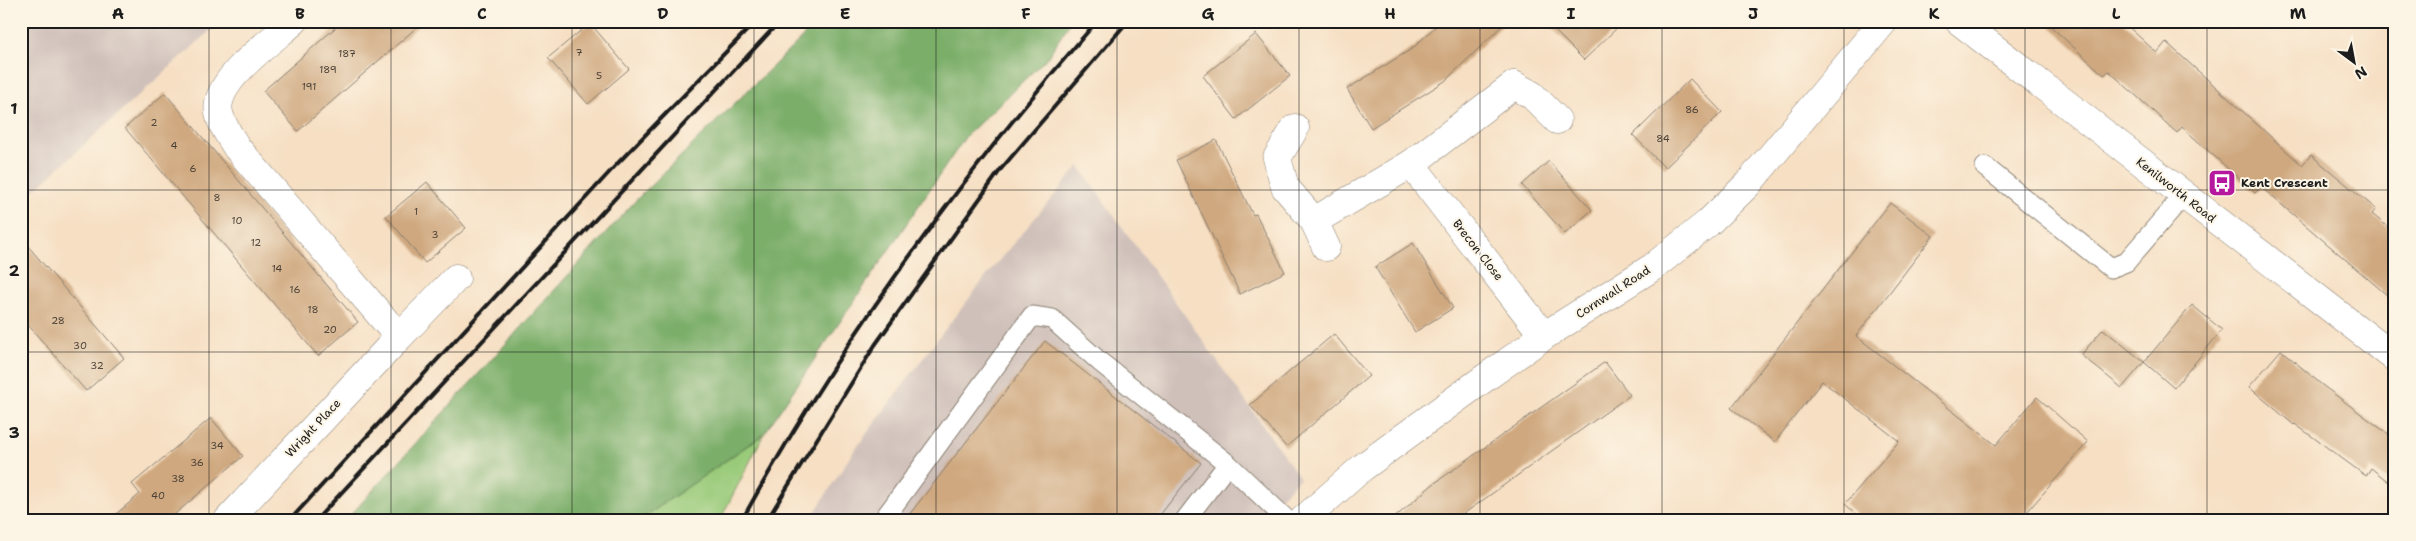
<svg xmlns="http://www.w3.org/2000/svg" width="2416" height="541" viewBox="0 0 2416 541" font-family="'Shantell Sans',sans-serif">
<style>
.industrial{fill:#cfc0ba}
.green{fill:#99ca79;stroke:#5a734a}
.forest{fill:#7aae69;stroke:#4b6542}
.building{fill:#cfa87f}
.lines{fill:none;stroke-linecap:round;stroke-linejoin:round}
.service-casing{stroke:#897e70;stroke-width:21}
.minor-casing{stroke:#897e70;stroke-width:29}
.service{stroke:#fff;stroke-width:19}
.minor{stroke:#fff;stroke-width:28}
.rail{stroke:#1c1c1c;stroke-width:4}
.grid{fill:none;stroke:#1c1c1c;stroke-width:1;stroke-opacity:0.55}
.labels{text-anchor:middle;stroke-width:4;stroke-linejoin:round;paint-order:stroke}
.number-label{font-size:10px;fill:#493f35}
.poi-label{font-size:12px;font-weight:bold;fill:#1c1c1c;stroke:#fcf5e5;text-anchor:start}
.street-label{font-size:12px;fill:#1c1c1c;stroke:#fcf5e5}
.neatline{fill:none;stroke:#1c1c1c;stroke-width:2}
.grid-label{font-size:16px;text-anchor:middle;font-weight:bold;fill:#1c1c1c}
</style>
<rect width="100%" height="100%" fill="#fcf5e5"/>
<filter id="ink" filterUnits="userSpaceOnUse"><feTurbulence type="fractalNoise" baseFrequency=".02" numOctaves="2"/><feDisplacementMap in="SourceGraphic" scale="10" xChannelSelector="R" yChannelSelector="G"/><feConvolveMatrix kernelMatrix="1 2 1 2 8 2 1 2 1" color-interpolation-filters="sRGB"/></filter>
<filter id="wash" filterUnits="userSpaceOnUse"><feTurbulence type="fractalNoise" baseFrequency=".0096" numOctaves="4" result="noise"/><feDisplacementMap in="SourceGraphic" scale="20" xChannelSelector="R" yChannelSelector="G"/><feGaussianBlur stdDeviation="1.12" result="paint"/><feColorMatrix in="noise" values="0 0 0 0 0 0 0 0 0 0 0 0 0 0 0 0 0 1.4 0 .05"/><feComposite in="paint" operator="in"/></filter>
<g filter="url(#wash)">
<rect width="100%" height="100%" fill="#f6dfc3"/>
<g class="industrial">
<path d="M 21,21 L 221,21 L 21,202 Z"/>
<path d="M 1079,166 L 1300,478 L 1257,520 L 810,520 L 853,452 L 939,337 L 996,264 Z"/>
</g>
<path class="green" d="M 764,434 L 720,520 L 640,520 Z"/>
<path class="forest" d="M 819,21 L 1071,21 L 1047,58 L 966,136 L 764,434 L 640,520 L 346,520 L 638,198 Z"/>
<g id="blocks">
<g class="building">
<path d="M 343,21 L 424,21 L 298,131 L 263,91 Z"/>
<path d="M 1441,21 L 1507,21 L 1445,81 L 1371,128 L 1347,89 L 1413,48 Z"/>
<path d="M 1545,21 L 1624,21 L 1584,60 Z"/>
<path d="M 2045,21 L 2122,21 L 2157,53 L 2166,42 L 2302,165 L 2311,155 L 2376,209 L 2372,214 L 2395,233 L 2395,302 L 2261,187 L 2255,193 L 2182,127 L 2177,133 L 2109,71 L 2104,75 Z"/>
<path d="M 590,23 L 629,69 L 588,104 L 548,58 Z"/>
<path d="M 1256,34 L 1290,76 L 1236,119 L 1203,76 Z"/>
<path d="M 1690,79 L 1722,112 L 1665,168 L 1633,135 Z"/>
<path d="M 165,93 L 358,322 L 318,356 L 125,128 Z"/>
<path d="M 1216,140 L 1253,215 L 1256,214 L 1285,272 L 1240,294 L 1176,160 Z"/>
<path d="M 1549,161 L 1592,210 L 1565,234 L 1522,185 Z"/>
<path d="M 427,182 L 466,228 L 425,263 L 386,216 Z"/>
<path d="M 1890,203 L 1933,236 L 1856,336 L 1996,445 L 2037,397 L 2088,442 L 2020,520 L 1863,520 L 1845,504 L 1899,441 L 1822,381 L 1775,442 L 1731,408 Z"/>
<path d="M 21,238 L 124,358 L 86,391 L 21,317 Z"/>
<path d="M 1413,243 L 1453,308 L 1415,332 L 1375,267 Z"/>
<path d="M 2192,305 L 2222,330 L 2174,388 L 2144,362 Z"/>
<path d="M 2103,329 L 2144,362 L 2122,388 L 2081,355 Z"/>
<path d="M 1334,334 L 1369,376 L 1286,447 L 1250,405 Z"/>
<path d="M 1045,341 L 1201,463 L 1156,520 L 905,520 Z"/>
<path d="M 2281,350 L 2322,385 L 2395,439 L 2395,487 L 2371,468 L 2366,476 L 2295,424 L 2294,425 L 2249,387 Z"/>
<path d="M 1605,362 L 1630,395 L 1455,520 L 1392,520 L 1432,485 Z"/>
<path d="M 211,418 L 243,456 L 168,520 L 109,520 L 140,494 L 132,484 Z"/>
</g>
</g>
</g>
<g filter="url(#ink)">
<use href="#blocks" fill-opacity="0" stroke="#897e70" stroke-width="1"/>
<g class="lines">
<defs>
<g id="service">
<path d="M 1985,167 L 2111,268 L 2126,262 L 2183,196"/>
<path d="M 883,520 L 1032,316 L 1052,319 L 1100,362 L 1228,464 L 1287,520"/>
<path d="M 1185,520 L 1228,464"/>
</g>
<g id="minor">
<path d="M 1959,21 L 2395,358"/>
<path d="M 1295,128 L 1277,158 L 1285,187 L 1314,221 L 1326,247"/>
<path d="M 1411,164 L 1514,85 L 1532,95 L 1557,120"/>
<path d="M 1314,221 L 1411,164 L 1544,336"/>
<path d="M 399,337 L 456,278"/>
<path d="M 228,520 L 399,337 L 237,148 C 230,136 215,117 219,102 C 225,73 272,41 294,21"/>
<path d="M 1303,520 L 1363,467 L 1482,380 L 1544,336 L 1653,267 L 1708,223 L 1747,185 L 1884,21"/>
</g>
</defs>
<use href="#service" class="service-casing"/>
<use href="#minor" class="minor-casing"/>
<use href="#service" class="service"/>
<use href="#minor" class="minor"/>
<g class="rail">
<path d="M 290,520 L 617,164 L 756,21"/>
<path d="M 316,520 L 780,21"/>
<path d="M 742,520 C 841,341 962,175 1097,21"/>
<path d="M 767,520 L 875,345 L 1001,169 L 1128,21"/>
</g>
</g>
</g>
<path class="grid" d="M 209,21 L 209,520M 391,21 L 391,520M 572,21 L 572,520M 754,21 L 754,520M 936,21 L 936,520M 1117,21 L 1117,520M 1299,21 L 1299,520M 1480,21 L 1480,520M 1662,21 L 1662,520M 1844,21 L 1844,520M 2025,21 L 2025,520M 2207,21 L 2207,520M 21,190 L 2395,190M 21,352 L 2395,352"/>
<defs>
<symbol id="bus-square" viewBox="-11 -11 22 22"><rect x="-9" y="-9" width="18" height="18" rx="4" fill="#b5179e" stroke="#fcf5e5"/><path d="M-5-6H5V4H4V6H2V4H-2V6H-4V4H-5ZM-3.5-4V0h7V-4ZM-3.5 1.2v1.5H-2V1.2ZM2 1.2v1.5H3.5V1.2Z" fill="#fff"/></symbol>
</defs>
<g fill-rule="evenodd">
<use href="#bus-square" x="2206" y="167" width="32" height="32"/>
</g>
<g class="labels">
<g class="number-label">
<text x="579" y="56">7</text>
<text x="347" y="57">187</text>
<text x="328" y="73">189</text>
<text x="599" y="79">5</text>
<text x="309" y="90">191</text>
<text x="1692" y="113">86</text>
<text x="154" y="126">2</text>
<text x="1663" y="142">84</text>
<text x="174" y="149">4</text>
<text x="193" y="172">6</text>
<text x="217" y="201">8</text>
<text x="416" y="215">1</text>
<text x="237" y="224">10</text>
<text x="435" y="238">3</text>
<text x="256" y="246">12</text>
<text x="277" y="272">14</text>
<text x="295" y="293">16</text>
<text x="313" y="313">18</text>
<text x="58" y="324">28</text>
<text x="330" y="333">20</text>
<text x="80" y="349">30</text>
<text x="97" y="369">32</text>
<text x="217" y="449">34</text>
<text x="197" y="466">36</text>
<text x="178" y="482">38</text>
<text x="158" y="499">40</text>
</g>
<g class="poi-label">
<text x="2241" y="187">Kent Crescent</text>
</g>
<g class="street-label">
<text transform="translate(2176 190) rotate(38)" y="4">Kenilworth Road</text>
<text transform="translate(1478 250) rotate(52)" y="4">Brecon Close</text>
<text transform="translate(1613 292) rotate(-33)" y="4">Cornwall Road</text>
<text transform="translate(313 428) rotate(-47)" y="4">Wright Place</text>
</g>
</g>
<rect width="2416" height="541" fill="none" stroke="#fcf5e5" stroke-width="55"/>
<g transform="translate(2354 62) rotate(148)" stroke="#fcf5e5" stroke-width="4" paint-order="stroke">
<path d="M0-4L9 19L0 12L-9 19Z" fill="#1c1c1c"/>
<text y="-8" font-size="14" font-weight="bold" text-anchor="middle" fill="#1c1c1c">N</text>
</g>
<rect x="28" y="28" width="2360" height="486" class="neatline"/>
<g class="grid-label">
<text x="118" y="19">A</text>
<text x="300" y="19">B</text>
<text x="482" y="19">C</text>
<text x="663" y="19">D</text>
<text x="845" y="19">E</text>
<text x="1026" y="19">F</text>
<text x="1208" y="19">G</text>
<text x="1390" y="19">H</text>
<text x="1571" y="19">I</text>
<text x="1753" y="19">J</text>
<text x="1934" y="19">K</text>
<text x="2116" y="19">L</text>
<text x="2298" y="19">M</text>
<text x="14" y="114">1</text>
<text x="14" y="276">2</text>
<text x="14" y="438">3</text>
</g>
</svg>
